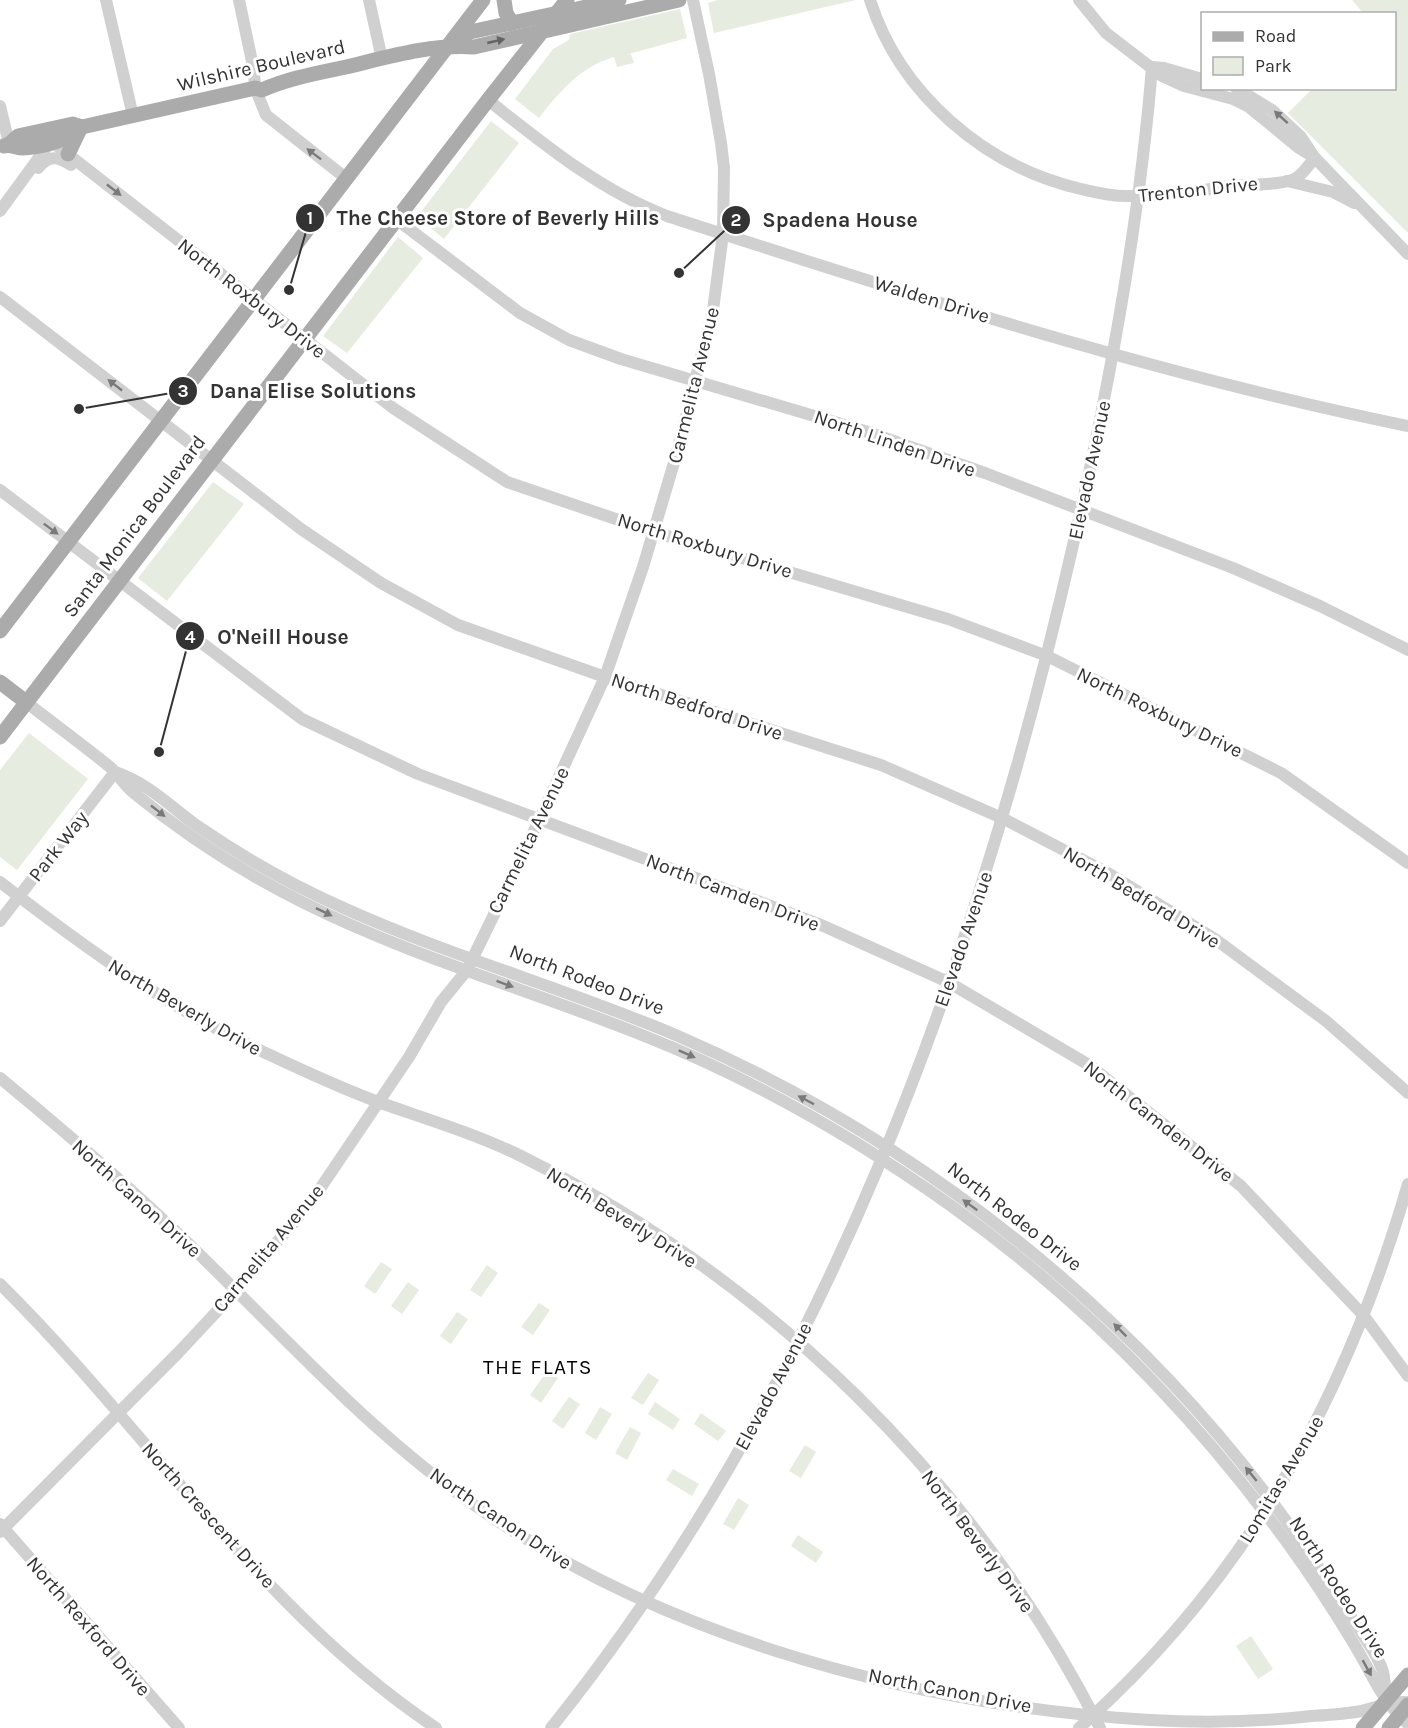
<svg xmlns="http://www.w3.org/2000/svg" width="1408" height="1728" viewBox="0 0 1408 1728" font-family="Karla,sans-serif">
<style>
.green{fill:#e6ecdf}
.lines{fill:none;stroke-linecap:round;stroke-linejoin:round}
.minor{stroke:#d0d0d0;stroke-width:12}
.major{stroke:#ababab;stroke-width:15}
.oneway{fill:#636363}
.oneway2{fill:#7a7a7a}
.labels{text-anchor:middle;stroke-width:6;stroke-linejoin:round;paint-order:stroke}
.street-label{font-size:20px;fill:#333;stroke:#fff}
.neighbourhood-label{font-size:21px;letter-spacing:1.5px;fill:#000;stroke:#fff}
.leader{fill:none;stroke:#333;stroke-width:2}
.callout-dot{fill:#333;stroke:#fff;stroke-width:2}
.mark-label{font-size:18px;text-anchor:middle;font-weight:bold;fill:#fff}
.callout-label{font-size:21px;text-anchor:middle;font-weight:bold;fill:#333;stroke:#fff;stroke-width:6;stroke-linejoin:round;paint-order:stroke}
</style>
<rect width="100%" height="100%" fill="#fff"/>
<g class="green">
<path d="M 718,0 L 856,0 L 714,33 L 708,3 Z"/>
<path d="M 1352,0 L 1408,0 L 1408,233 L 1288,113 L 1312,89 L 1394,88 L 1394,14 L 1363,13 Z"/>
<path d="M 680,9 L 687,38 L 625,55 L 631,54 L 634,63 L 617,67 L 614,57 C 581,66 559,92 539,118 L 515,99 L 553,49 L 569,40 L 570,34 Z"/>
<path d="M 491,121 L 519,143 L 444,239 L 417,217 Z"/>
<path d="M 398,237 L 423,258 L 347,353 L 323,336 Z"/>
<path d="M 213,482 L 244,504 L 167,601 L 138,578 Z"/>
<path d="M 29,733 L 88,779 L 17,870 L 0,857 L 0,770 Z"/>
<path d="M 381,1262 L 392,1269 L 375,1294 L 364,1286 Z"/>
<path d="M 487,1265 L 498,1273 L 481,1297 L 470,1290 Z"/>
<path d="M 408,1282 L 419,1290 L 402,1314 L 391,1306 Z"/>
<path d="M 539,1303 L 550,1310 L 533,1335 L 521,1327 Z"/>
<path d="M 457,1312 L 468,1319 L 451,1344 L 440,1336 Z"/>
<path d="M 547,1371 L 558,1378 L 541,1403 L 530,1395 Z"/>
<path d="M 648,1373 L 659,1380 L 643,1405 L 631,1398 Z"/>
<path d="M 569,1397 L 580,1404 L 563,1429 L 552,1421 Z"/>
<path d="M 655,1402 L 680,1419 L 673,1430 L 648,1414 Z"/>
<path d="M 600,1407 L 612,1414 L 596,1440 L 585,1433 Z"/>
<path d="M 701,1413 L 726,1431 L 718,1441 L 694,1424 Z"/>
<path d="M 630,1427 L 641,1433 L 627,1460 L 615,1453 Z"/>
<path d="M 805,1445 L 816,1452 L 801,1478 L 789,1471 Z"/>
<path d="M 673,1469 L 699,1484 L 692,1496 L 666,1480 Z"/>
<path d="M 738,1498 L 749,1505 L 734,1530 L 723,1524 Z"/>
<path d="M 798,1535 L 823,1552 L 816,1563 L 791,1546 Z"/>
<path d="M 1251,1636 L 1273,1669 L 1258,1679 L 1236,1646 Z"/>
</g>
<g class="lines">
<g class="minor">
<path d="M 106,0 L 133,116"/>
<path d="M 239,0 L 254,71 L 255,88 L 266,115 L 347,179"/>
<path d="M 369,0 L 382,59"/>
<path d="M 870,0 C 900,94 985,167 1081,189 C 1095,192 1110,196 1125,196 C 1161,197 1194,192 1229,186 C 1246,184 1283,186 1296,178 C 1304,173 1309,164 1315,158"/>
<path d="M 1079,0 L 1106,33 L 1162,76 L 1184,86 L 1233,99 L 1249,107 L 1299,148 L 1315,158"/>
<path d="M 1152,67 L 1164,68 L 1202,79"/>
<path d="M 1236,88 L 1272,110 L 1301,137 L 1315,158 L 1408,254"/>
<path d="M 488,100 C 544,144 599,190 667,216 C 911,295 1156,375 1408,426"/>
<path d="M 0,106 L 9,144"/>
<path d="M 38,168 C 49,155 57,156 71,165"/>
<path d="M 1287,181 L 1333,192 L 1354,203"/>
<path d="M 0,211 L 51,141 L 393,408 L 507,482 L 654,532 L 948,619 L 1047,656 L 1281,773 L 1408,863"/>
<path d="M 396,219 L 520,313 L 569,340 L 621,359 L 865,431 L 985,473 L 1233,568 L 1320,606 L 1408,650"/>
<path d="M 0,297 L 301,529 L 381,583 L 458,625 L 605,677 L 881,765 L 1002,818 L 1108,873 L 1215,939 L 1326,1021 L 1408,1093"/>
<path d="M 0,490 L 302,719 L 418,774 L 819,924 L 948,982 L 1089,1065 L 1241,1186 L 1364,1316 L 1408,1376"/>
<path d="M 26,702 C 54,724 83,745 110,767 C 119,775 124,785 134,793 C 186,836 244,873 304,903 C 412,957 530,990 642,1035 C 751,1078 854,1137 950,1205 C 1080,1298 1192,1412 1286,1541 C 1310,1574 1333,1609 1354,1644 C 1373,1675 1380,1699 1408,1724"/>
<path d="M 115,772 C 146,782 170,806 196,825 C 241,856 288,883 337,905 C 448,956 566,988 678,1036 C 918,1140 1133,1310 1287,1522 C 1312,1557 1336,1593 1359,1629 C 1367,1642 1379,1657 1383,1672 C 1385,1679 1385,1688 1385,1696"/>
<path d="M 0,882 C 84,947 172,1011 270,1055 C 306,1072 343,1089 381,1103 C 429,1120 476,1134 521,1156 C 769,1280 975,1481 1100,1728"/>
<path d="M 0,921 L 115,772"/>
<path d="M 0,1078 C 69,1135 137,1193 201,1256 C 280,1333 355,1415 444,1483 C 641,1633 906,1705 1150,1720 C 1204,1723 1259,1722 1312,1716 C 1328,1715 1346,1714 1361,1711 C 1382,1706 1384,1702 1408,1702"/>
<path d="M 0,1284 C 147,1429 262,1612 436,1728"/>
<path d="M 0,1524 L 179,1728"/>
<path d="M 0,1532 L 178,1353 L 235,1292 L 311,1202 L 409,1057 L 441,1002 L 467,970 L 523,855 L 605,677 L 643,567 L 676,456 L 713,310 L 723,234 L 724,168 L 721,143 L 709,74 L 693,0"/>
<path d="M 551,1728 C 824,1388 977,966 1073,545 C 1109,388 1139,228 1152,67"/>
<path d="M 1079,1728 C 1247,1579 1346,1398 1408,1184"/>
</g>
<g class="major">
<path d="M 504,0 L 506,13 L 512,23"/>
<path d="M 454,42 L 470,32 L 619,0"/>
<path d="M 9,144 L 18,136 L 73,124 L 82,127 L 255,88 L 262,90 C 289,78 318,73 346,67 C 388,57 431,44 474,47 L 679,0"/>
<path d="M 4,146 C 11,144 16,148 23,148 C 41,147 70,140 82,127"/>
<path d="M 68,154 L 80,129"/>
<path d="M 0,631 L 483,0"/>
<path d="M 0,682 L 26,702"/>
<path d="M 0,737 L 488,100 L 567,0"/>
<path d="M 1363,1728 L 1408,1675"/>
<path d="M 1389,1728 L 1408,1705"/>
</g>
</g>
<defs><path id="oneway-solid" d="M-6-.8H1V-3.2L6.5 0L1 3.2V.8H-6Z" transform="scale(1.5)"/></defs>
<use class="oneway" href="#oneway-solid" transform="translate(496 41) rotate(-13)"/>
<g class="oneway2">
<use href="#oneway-solid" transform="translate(1281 117) rotate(-138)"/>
<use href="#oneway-solid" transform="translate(314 154) rotate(-143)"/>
<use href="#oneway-solid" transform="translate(114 190) rotate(38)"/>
<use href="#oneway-solid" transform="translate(115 385) rotate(-142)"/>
<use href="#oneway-solid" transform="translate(51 529) rotate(37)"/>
<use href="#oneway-solid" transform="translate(158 811) rotate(38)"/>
<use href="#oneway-solid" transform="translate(324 912) rotate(26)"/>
<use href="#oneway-solid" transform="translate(505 984) rotate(20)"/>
<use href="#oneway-solid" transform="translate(687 1054) rotate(24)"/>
<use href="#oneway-solid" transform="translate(806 1100) rotate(-152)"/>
<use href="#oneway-solid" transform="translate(970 1205) rotate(-144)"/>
<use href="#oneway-solid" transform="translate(1120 1330) rotate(-135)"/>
<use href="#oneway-solid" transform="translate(1251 1474) rotate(-129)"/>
<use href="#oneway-solid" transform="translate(1367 1668) rotate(61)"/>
</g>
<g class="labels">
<g class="street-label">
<text transform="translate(261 65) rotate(-13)" y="7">Wilshire Boulevard</text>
<text transform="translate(1198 189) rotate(-6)" y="7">Trenton Drive</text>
<text transform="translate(252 298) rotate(38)" y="7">North Roxbury Drive</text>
<text transform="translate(932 299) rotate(17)" y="7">Walden Drive</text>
<text transform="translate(693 385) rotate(-76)" y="7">Carmelita Avenue</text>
<text transform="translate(895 443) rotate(19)" y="7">North Linden Drive</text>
<text transform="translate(1089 470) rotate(-78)" y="7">Elevado Avenue</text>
<text transform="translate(134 526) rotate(-53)" y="7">Santa Monica Boulevard</text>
<text transform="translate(705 545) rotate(17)" y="7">North Roxbury Drive</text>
<text transform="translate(697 706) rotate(18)" y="7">North Bedford Drive</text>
<text transform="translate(1160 712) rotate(26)" y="7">North Roxbury Drive</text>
<text transform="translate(528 840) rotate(-64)" y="7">Carmelita Avenue</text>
<text transform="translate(58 846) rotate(-52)" y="7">Park Way</text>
<text transform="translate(733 892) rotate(21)" y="7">North Camden Drive</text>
<text transform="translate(1142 897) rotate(31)" y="7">North Bedford Drive</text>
<text transform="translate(963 939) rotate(-71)" y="7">Elevado Avenue</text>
<text transform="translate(587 979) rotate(21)" y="7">North Rodeo Drive</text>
<text transform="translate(185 1007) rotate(30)" y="7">North Beverly Drive</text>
<text transform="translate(1159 1121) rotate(38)" y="7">North Camden Drive</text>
<text transform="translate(137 1198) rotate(42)" y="7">North Canon Drive</text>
<text transform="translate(1015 1216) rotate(38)" y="7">North Rodeo Drive</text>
<text transform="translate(622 1217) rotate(32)" y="7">North Beverly Drive</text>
<text transform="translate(268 1248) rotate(-50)" y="7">Carmelita Avenue</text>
<text transform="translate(773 1386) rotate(-62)" y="7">Elevado Avenue</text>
<text transform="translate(1281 1479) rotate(-59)" y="7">Lomitas Avenue</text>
<text transform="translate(209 1515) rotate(48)" y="7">North Crescent Drive</text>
<text transform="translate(501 1518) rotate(34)" y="7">North Canon Drive</text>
<text transform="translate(978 1541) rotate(53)" y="7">North Beverly Drive</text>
<text transform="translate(1339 1587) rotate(57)" y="7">North Rodeo Drive</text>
<text transform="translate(89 1626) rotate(49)" y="7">North Rexford Drive</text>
<text transform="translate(950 1690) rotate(11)" y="7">North Canon Drive</text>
</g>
<g class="neighbourhood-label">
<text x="538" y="1374">THE FLATS</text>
</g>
</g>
<path class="leader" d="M289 290L310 218M679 273L736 220M79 409L183 391M159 752L190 636"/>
<g class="callout-dot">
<circle cx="289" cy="290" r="6"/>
<circle cx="679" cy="273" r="6"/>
<circle cx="79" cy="409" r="6"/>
<circle cx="159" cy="752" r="6"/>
<circle cx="310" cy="218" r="15"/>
<circle cx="736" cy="220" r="15"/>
<circle cx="183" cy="391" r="15"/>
<circle cx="190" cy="636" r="15"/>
</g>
<g class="mark-label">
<text x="310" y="224">1</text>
<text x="736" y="226">2</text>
<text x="183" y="397">3</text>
<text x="190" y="643">4</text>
</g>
<g class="callout-label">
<text x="498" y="225">The Cheese Store of Beverly Hills</text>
<text x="840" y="227">Spadena House</text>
<text x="313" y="398">Dana Elise Solutions</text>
<text x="283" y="644">O'Neill House</text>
</g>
<rect x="1201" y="12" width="195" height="78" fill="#ffffff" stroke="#adadad" stroke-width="1.5"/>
<rect x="1213" y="32" width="30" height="9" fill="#ababab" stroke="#adadad" stroke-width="1.5"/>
<text x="1255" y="42" font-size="18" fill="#333333">Road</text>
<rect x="1213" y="57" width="30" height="18" fill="#e6ecdf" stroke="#adadad" stroke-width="1.5"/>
<text x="1255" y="72" font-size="18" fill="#333333">Park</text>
</svg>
